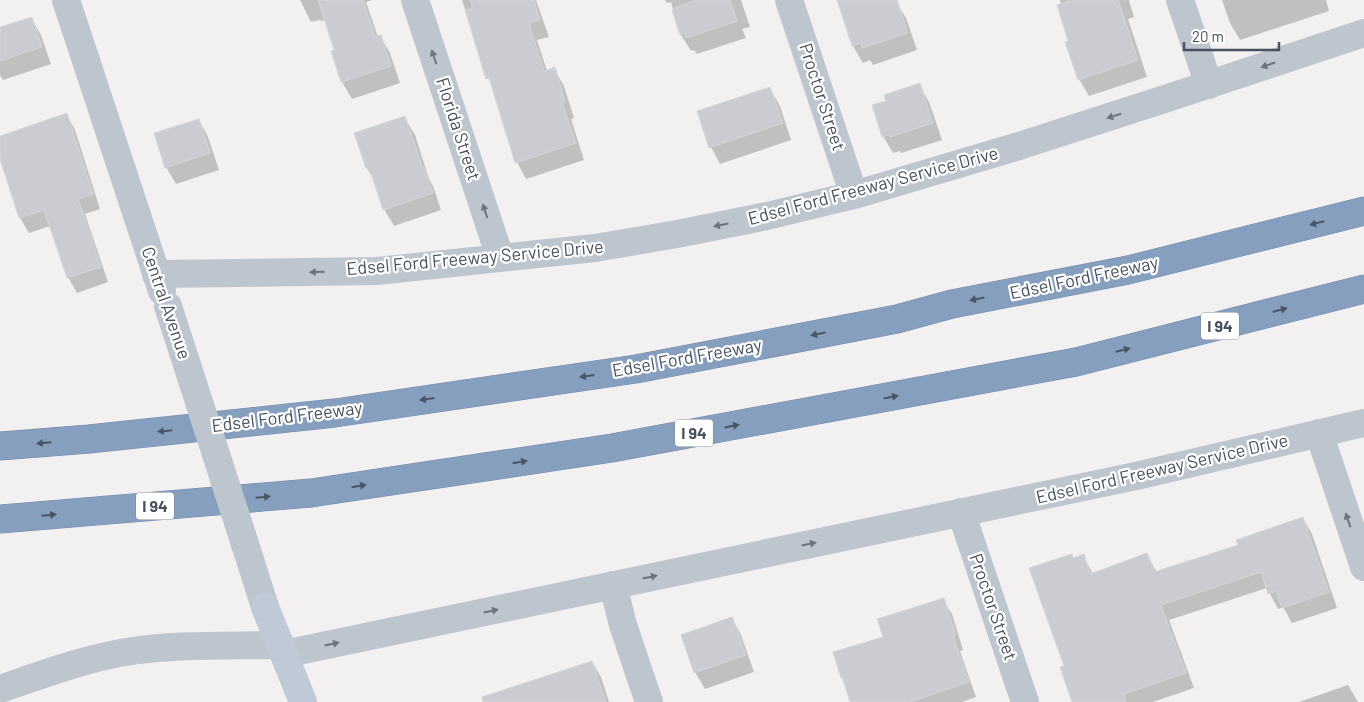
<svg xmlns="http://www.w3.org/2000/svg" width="1364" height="702" viewBox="0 0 1364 702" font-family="Barlow,sans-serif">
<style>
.shadow{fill:#0003}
.building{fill:#caccd2;stroke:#d4d6db}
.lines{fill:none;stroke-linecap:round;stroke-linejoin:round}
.highway-casing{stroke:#728aab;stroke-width:29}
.street{stroke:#bdc6cf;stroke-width:28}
.secondary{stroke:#c0cad7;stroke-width:28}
.highway{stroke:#879fbf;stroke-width:28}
.street-bridge{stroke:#bdc6cf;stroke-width:28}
.oneway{fill:#6a7580}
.oneway2{fill:#4a5663}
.labels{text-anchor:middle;stroke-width:4.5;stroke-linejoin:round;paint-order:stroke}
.shield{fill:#fff;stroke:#7e868e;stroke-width:1}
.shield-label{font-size:16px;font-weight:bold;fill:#47525e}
.street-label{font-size:18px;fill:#47525e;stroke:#fff}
</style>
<rect width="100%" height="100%" fill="#f2f0f0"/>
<g class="shadow">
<path d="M 300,0 L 372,0 L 366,2 L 378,37 L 380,36 L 390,53 L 400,83 L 352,99 L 342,82 L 333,52 L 335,51 L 326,20 L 321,21 L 320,20 L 311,22 Z"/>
<path d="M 462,0 L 536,0 L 549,37 L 537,40 L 547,71 L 554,69 L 564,86 L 574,118 L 571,119 L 584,160 L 526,179 L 517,162 L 493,88 L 488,78 Z"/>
<path d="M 665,0 L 741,0 L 750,27 L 742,29 L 746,38 L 697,54 L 694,50 L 691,51 L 681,35 L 671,2 L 667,3 Z"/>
<path d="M 838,0 L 895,0 L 906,18 L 917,50 L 873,65 L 870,60 L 863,63 L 853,46 Z"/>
<path d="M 1060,0 L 1129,0 L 1134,17 L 1128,19 L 1147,77 L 1089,96 L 1079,79 Z"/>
<path d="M 1222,0 L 1326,0 L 1329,11 L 1240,40 L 1230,23 Z"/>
<path d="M 31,18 L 41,35 L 51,64 L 3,80 L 0,75 L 0,29 Z"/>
<path d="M 919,85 L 929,102 L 942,140 L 901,153 L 900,151 L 893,153 L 883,136 L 888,102 Z"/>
<path d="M 770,89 L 780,106 L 791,140 L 720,164 L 711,147 Z"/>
<path d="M 67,115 L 75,130 L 100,209 L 85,214 L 108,282 L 77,293 L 68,277 L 50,226 L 29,233 L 20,218 L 0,156 L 0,137 Z"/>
<path d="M 405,118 L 415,135 L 429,179 L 433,186 L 441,210 L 394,226 L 384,209 L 375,182 L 367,168 Z"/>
<path d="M 199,120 L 208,137 L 219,170 L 176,184 L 166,167 Z"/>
<path d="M 1303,518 L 1312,534 L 1337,608 L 1292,623 L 1283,607 L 1278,609 L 1267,588 L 1169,620 L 1194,688 L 1153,702 L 1077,702 L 1074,560 L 1083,556 L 1093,574 L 1147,554 L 1157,573 L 1240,546 Z"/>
<path d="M 943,600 L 952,614 L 963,650 L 960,651 L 976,697 L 962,702 L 852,702 L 846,684 L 842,677 L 884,638 Z"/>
<path d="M 732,618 L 741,635 L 754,672 L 705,689 L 695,672 Z"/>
<path d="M 592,662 L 601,677 L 609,702 L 484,702 Z"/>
<path d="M 1348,685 L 1358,702 L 1299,702 Z"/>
</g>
<g class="building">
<path d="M 318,0 L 363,0 L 375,36 L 381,35 L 391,66 L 341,82 L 331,51 L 334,50 Z"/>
<path d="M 470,0 L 534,0 L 540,20 L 529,23 L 544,71 L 555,67 L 565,101 L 562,102 L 576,143 L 515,163 L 489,78 L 486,79 L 465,10 L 473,8 Z"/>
<path d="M 696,0 L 730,0 L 737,21 L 686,38 L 684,33 L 680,35 L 672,10 L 676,8 L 676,7 Z"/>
<path d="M 837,0 L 897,0 L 908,33 L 862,48 L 861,43 L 852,46 Z"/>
<path d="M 1071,0 L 1118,0 L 1138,60 L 1078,80 L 1065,42 L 1068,41 L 1057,5 Z"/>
<path d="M 32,17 L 42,47 L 0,61 L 0,27 Z"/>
<path d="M 920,83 L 933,123 L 890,137 L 890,135 L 882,137 L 872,105 L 886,101 L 884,95 Z"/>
<path d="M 770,87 L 783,123 L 709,148 L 697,111 Z"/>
<path d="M 67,113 L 93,194 L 78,199 L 101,267 L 67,278 L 44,210 L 19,218 L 0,159 L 0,136 Z"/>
<path d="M 405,116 L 423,168 L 424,168 L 433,193 L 383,210 L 369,167 L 366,168 L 354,133 Z"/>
<path d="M 199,119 L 210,153 L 165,168 L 154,133 Z"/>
<path d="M 1303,517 L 1329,592 L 1282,608 L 1276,591 L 1268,594 L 1261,572 L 1161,605 L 1186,673 L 1124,694 L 1126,702 L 1072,702 L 1060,667 L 1064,666 L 1029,568 L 1072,554 L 1073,558 L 1084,554 L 1090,574 L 1147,553 L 1154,572 L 1238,545 L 1236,540 Z"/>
<path d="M 944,598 L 956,635 L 953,636 L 969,682 L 910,702 L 850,702 L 842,677 L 841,678 L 833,652 L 883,637 L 877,619 Z"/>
<path d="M 732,617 L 746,655 L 694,673 L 681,635 Z"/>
<path d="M 592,661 L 606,702 L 483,702 L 482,697 Z"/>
</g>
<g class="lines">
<defs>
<g id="highway">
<path d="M 0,446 L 89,439 L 335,413 L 636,369 L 897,319 L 952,304 L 1128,270 L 1364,211"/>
<path d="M 0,519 L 311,493 L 612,448 L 1076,362 L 1364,289"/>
</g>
</defs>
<use href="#highway" class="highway-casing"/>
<g class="street">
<path d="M 66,0 L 162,291"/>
<path d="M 415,0 L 500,257"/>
<path d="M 789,0 L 854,195"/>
<path d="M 1180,0 L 1209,85"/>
<path d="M 156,274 L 377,271 L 595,248 L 677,234 L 767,216 L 854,195 L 1019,146 L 1174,96 L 1364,33"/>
<path d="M 1319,433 L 1364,567"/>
<path d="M 961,512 L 1025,702"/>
<path d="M 245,544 L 265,607"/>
<path d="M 613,585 L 623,625 L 649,702"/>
<path d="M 284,654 L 1136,476 L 1364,423"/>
<path d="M 0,689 C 41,675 89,657 132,651 C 181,644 231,646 281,645"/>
</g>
<path class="secondary" d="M 265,607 L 303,702"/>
<use href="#highway" class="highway"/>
<path class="street-bridge" d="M 168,306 L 245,544"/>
</g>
<defs><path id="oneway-solid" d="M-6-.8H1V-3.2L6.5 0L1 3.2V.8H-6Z" transform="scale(1.25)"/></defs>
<g class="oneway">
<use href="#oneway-solid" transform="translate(434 57) rotate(-108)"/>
<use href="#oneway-solid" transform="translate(1268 65) rotate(161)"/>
<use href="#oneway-solid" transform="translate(1114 116) rotate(162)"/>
<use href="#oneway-solid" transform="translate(485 211) rotate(-108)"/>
<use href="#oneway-solid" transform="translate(721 225) rotate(169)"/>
<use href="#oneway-solid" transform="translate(317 272) rotate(179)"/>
<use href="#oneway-solid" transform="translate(1348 520) rotate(-109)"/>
<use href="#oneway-solid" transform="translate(809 544) rotate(-12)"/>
<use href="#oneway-solid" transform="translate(650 577) rotate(-12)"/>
<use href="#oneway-solid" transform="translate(491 611) rotate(-12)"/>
<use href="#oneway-solid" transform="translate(332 644) rotate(-12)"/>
</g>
<g class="oneway2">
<use href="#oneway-solid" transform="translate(1317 223) rotate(166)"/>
<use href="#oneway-solid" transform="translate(977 299) rotate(169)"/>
<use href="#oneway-solid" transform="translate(1280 310) rotate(-14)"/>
<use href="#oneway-solid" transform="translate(818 334) rotate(169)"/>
<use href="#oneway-solid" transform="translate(1123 350) rotate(-14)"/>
<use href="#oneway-solid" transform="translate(587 376) rotate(172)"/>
<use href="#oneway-solid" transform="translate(891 397) rotate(-11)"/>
<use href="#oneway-solid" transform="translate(427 399) rotate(172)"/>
<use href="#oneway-solid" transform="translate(732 426) rotate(-11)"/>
<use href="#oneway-solid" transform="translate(165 431) rotate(174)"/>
<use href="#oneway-solid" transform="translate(44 443) rotate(175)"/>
<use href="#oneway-solid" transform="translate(520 462) rotate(-9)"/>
<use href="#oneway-solid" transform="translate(359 486) rotate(-9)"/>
<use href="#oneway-solid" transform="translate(263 497) rotate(-5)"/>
<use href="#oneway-solid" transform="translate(49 515) rotate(-5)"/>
</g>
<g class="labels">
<g class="shield">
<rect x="1201" y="312.5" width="38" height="27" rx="4"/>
<rect x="675" y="419.5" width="38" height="27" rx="4"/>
<rect x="136" y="492.5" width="38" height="27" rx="4"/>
</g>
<g class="shield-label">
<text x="1220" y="332">I 94</text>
<text x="694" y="439">I 94</text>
<text x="155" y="512">I 94</text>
</g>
<g class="street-label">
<text transform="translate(822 97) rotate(72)" y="6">Proctor Street</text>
<text transform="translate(458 129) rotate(72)" y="6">Florida Street</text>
<text transform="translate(873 186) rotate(-15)" y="6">Edsel Ford Freeway Service Drive</text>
<text transform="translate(475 258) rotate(-5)" y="6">Edsel Ford Freeway Service Drive</text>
<text transform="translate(1084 278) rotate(-12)" y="6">Edsel Ford Freeway</text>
<text transform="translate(166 303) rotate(71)" y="6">Central Avenue</text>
<text transform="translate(687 358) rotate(-10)" y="6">Edsel Ford Freeway</text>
<text transform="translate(287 417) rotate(-7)" y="6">Edsel Ford Freeway</text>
<text transform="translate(1162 469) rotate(-13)" y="6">Edsel Ford Freeway Service Drive</text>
<text transform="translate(993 607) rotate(71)" y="6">Proctor Street</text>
</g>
</g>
<path d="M1184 42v8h95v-8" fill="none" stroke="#47525e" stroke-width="2.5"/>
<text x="1192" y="42" font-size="15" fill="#47525e" stroke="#ffffff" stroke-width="4" paint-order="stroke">20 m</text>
</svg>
